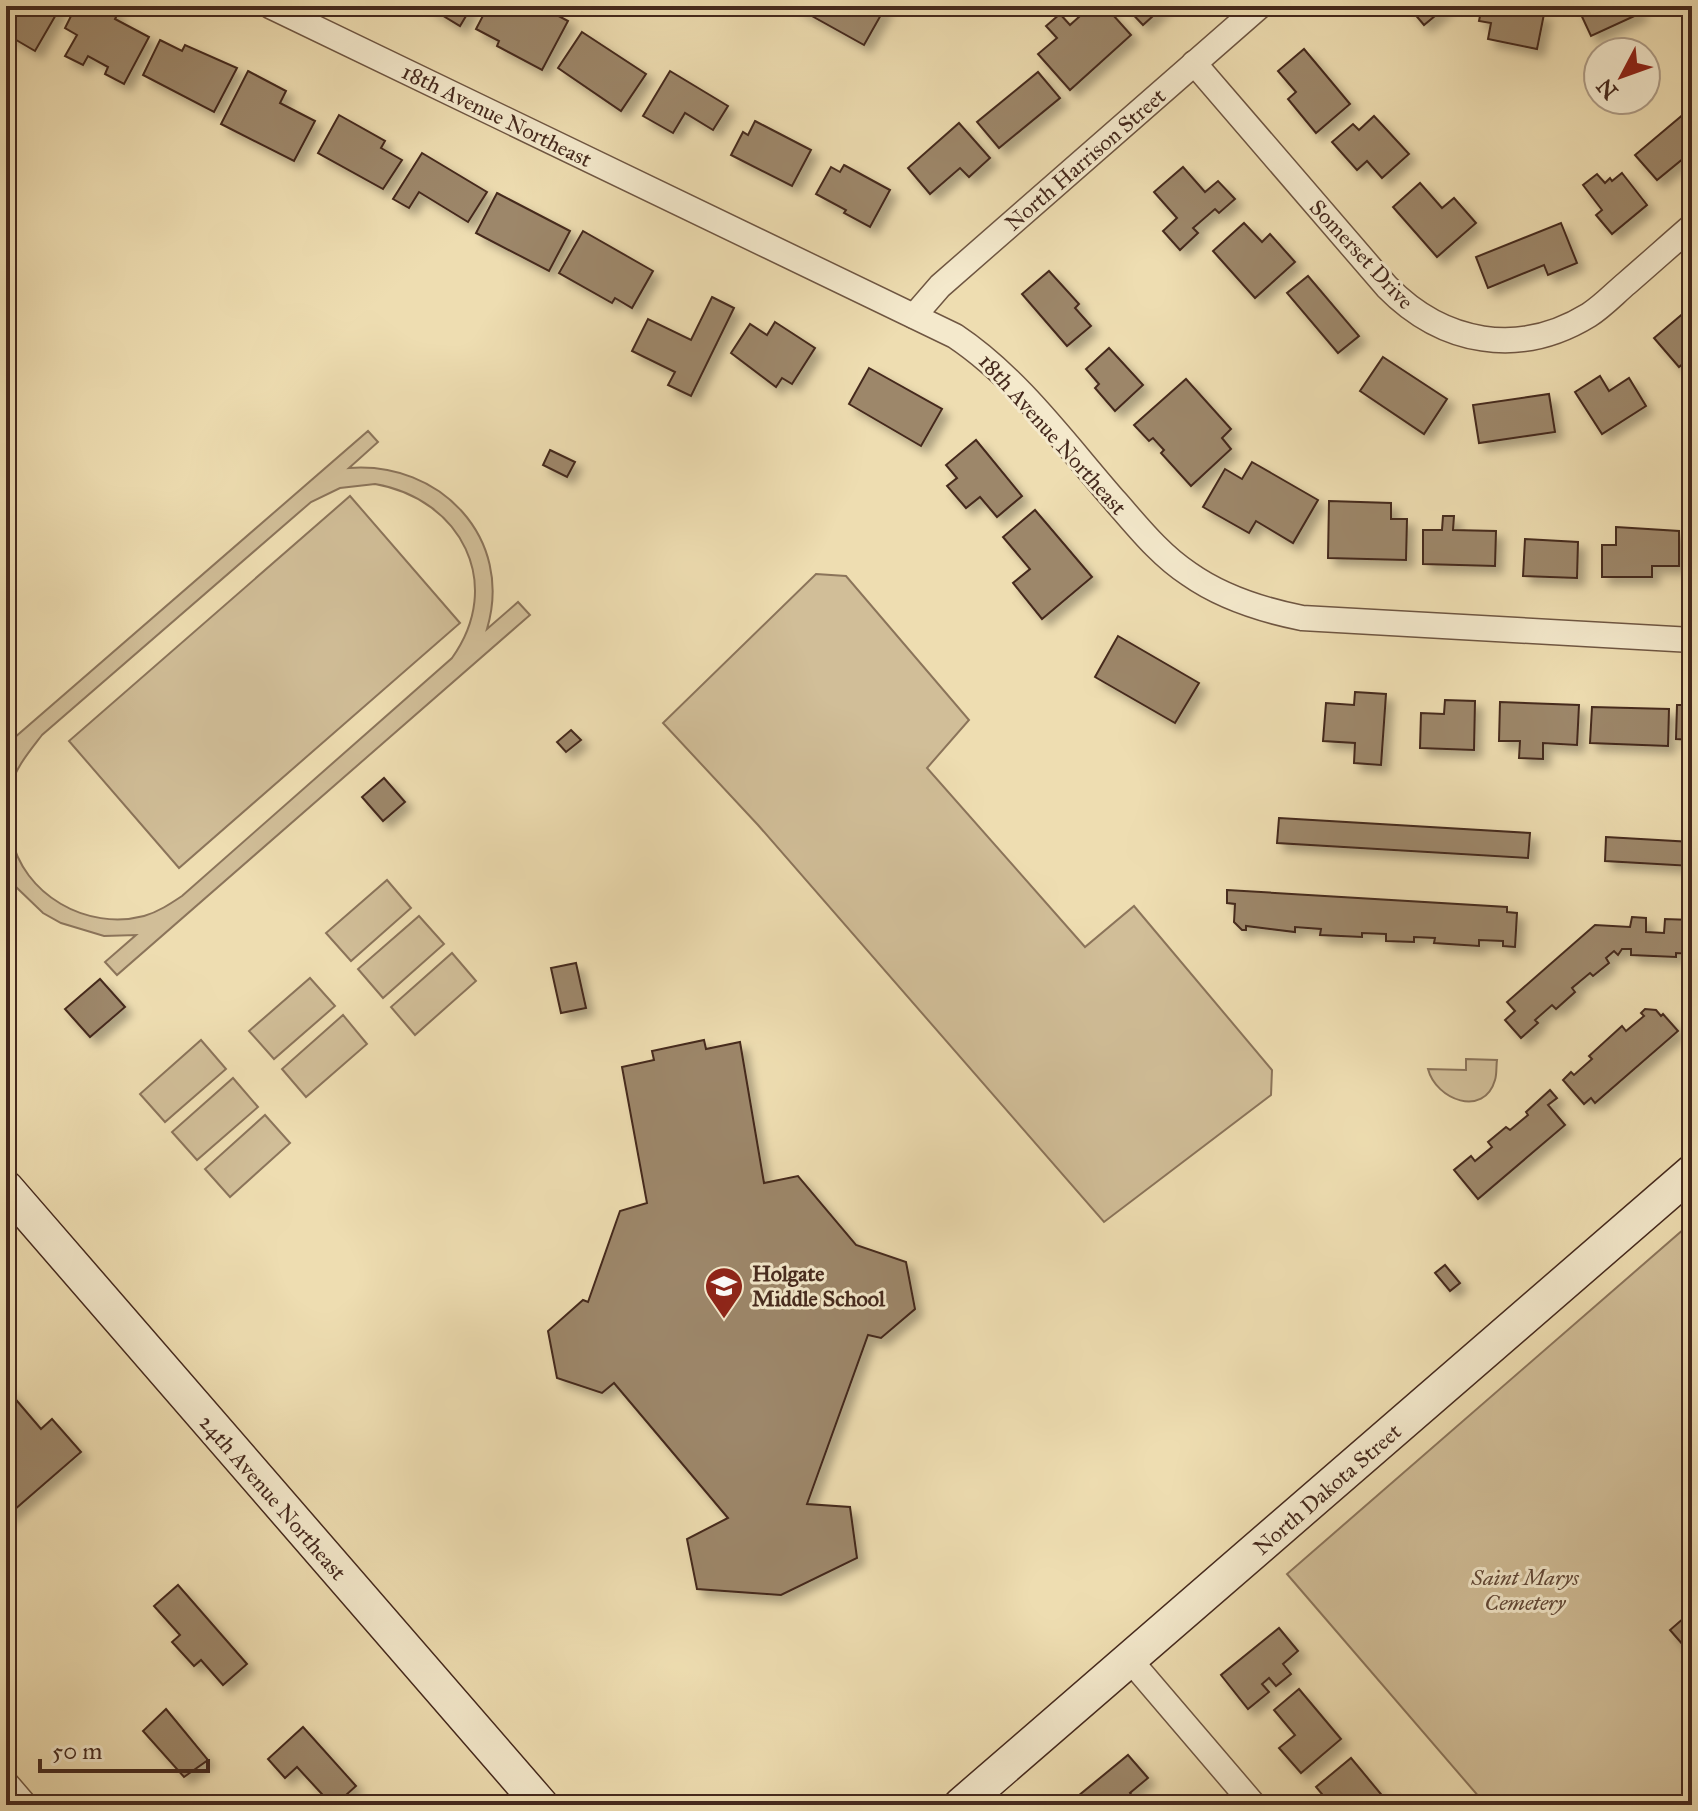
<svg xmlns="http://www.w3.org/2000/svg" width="1698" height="1811" viewBox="0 0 1698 1811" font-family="'IM FELL Great Primer',serif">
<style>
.green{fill:#d1be98;stroke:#8b745a;stroke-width:2;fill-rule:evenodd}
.building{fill:#9d876a;stroke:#45291d;stroke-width:2;filter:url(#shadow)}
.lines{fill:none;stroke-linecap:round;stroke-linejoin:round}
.street-casing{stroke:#6f5642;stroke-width:27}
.secondary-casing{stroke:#45291d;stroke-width:37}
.street{stroke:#f4e9cc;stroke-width:24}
.secondary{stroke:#f4e9cc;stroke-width:34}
.labels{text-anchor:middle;stroke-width:6;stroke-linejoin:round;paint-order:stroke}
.street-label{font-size:22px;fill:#45291d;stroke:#f4e9cc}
.poi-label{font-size:22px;font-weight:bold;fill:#45291d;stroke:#f4e9cc;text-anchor:start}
.park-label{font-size:22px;font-style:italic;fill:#614736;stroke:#f4e9cc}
</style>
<defs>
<filter id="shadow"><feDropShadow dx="7" dy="7" stdDeviation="4" flood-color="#0004"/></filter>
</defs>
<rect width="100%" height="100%" fill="#eeddb1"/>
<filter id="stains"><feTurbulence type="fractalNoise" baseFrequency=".0025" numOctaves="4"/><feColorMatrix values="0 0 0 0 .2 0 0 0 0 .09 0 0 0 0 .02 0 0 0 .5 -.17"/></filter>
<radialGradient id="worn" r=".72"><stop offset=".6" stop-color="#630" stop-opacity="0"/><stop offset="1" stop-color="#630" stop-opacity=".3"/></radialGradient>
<g class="green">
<path d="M 368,431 L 378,442 L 349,468 C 440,461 514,538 487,629 L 518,602 L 530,615 L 117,975 L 105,962 L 136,935 L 104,936 L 61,923 L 43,913 L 14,885 L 6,872 L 6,745 ZM 375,484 C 461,499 505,584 452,658 L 182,896 C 170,904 158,912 144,916 C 87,931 23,895 11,836 C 8,820 6,804 10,788 C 16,767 29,752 42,735 L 311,502 L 340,488 Z"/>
<path d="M 350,496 L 460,623 L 179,868 L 69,741 Z"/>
<path d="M 816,574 L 846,576 L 969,720 L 927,768 L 1085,947 L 1134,906 L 1272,1070 L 1271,1095 L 1104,1222 L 758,825 L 663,723 Z"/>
<path d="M 387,880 L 411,908 L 351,961 L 326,933 Z"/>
<path d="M 419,916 L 444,944 L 383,998 L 358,969 Z"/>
<path d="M 452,953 L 476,981 L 415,1035 L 391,1007 Z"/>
<path d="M 310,978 L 335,1006 L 274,1059 L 249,1031 Z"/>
<path d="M 343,1015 L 367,1044 L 306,1097 L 282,1069 Z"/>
<path d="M 201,1040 L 226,1069 L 165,1122 L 140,1094 Z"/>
<path d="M 1466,1059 L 1497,1060 C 1496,1066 1497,1074 1495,1080 C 1484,1118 1436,1100 1428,1069 L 1466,1070 Z"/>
<path d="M 233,1078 L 258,1107 L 197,1160 L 172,1132 Z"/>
<path d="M 265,1115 L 290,1143 L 230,1197 L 205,1169 Z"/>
<path d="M 1692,1222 L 1692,1805 L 1486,1805 L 1287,1574 Z"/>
</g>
<g class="building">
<path d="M 6,6 L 61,6 L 35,51 L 6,34 Z"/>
<path d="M 76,6 L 105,6 L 118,13 L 115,19 L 149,37 L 124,84 L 105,74 L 108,67 L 88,56 L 83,65 L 65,56 L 77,35 L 65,28 Z"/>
<path d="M 427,6 L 472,6 L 460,26 Z"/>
<path d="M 488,6 L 540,6 L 568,21 L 542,70 L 497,46 L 499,41 L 476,29 Z"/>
<path d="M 794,6 L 886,6 L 864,45 Z"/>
<path d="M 1091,6 L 1105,6 L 1131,35 L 1070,90 L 1038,54 L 1057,38 L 1046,26 L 1060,14 L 1070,25 Z"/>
<path d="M 1125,6 L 1164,6 L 1143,25 Z"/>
<path d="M 1408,6 L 1447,6 L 1424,25 Z"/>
<path d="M 1482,6 L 1512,6 L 1512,8 L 1544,14 L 1537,49 L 1488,39 L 1491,23 L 1479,21 Z"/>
<path d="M 1577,6 L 1637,6 L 1641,13 L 1591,36 Z"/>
<path d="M 582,32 L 646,74 L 621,111 L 558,68 Z"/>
<path d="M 160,40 L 182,51 L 185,45 L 237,68 L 214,112 L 143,75 Z"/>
<path d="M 1304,49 L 1350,104 L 1316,133 L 1288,99 L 1296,92 L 1278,71 Z"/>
<path d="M 248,71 L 286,91 L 280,103 L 315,121 L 294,161 L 221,124 Z"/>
<path d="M 670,71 L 728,106 L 713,130 L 685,113 L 673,133 L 643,116 Z"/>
<path d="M 1038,72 L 1060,98 L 999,148 L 977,122 Z"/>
<path d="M 1685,113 L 1692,122 L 1692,168 L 1684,158 L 1657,180 L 1635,155 Z"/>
<path d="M 339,115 L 385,141 L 381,148 L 402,160 L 383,189 L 318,153 Z"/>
<path d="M 1374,116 L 1409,154 L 1382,178 L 1367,161 L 1357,170 L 1332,142 L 1353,124 L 1359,130 Z"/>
<path d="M 755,121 L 811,150 L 792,186 L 731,155 L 743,132 L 748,135 Z"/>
<path d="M 959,123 L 990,158 L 969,177 L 960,168 L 930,194 L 908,168 Z"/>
<path d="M 422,153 L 487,192 L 468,222 L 419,192 L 409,208 L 393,199 Z"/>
<path d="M 844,165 L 890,190 L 870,227 L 844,213 L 846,210 L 816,194 L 831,167 L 840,172 Z"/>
<path d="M 1183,167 L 1205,192 L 1218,181 L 1235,199 L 1219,213 L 1215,209 L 1193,228 L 1198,233 L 1180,250 L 1163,231 L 1177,218 L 1154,192 Z"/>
<path d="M 1622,173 L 1647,205 L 1612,234 L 1596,215 L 1602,210 L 1583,185 L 1597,174 L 1605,183 L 1610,178 L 1612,181 Z"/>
<path d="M 1420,183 L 1442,208 L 1454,198 L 1476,223 L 1437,257 L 1393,207 Z"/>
<path d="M 497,193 L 570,231 L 549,271 L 476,233 Z"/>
<path d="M 1244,223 L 1262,242 L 1270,234 L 1295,262 L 1255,298 L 1213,251 Z"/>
<path d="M 1561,223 L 1577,263 L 1548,275 L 1544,265 L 1488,288 L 1476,257 Z"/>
<path d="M 583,231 L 653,271 L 632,308 L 615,298 L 612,303 L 559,273 Z"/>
<path d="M 1049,271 L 1079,304 L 1075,308 L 1091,326 L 1067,346 L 1022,294 Z"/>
<path d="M 1308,276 L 1359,336 L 1338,353 L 1287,293 Z"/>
<path d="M 712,297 L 734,308 L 691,396 L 668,385 L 675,372 L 632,351 L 648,319 L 691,340 Z"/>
<path d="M 1692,306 L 1692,356 L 1679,367 L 1654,338 Z"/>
<path d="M 775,322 L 815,348 L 792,384 L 782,378 L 776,387 L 731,353 L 750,324 L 767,335 Z"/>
<path d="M 1109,348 L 1143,385 L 1115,411 L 1095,388 L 1099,384 L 1086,369 Z"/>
<path d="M 1383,357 L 1447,399 L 1424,434 L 1360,391 Z"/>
<path d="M 869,368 L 942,409 L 921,446 L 849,404 Z"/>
<path d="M 1600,376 L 1609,391 L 1629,378 L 1646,406 L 1602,434 L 1575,392 Z"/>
<path d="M 1186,379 L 1231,429 L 1222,438 L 1231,449 L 1191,486 L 1161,453 L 1164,450 L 1153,438 L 1149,441 L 1134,425 Z"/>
<path d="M 1549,394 L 1555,432 L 1479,443 L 1473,405 Z"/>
<path d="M 976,440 L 1022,496 L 997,517 L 980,497 L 966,508 L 947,486 L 957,478 L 946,465 Z"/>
<path d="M 550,450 L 575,462 L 567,477 L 543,465 Z"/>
<path d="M 1252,462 L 1318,500 L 1293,543 L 1256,521 L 1249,533 L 1203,507 L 1225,469 L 1242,479 Z"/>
<path d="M 1329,501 L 1391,503 L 1391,519 L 1407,519 L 1406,560 L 1328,558 Z"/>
<path d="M 1035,510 L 1092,577 L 1042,619 L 1013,583 L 1030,569 L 1003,537 Z"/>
<path d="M 1443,516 L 1454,516 L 1453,530 L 1496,531 L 1495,566 L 1423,564 L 1423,530 L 1442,530 Z"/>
<path d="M 1616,527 L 1679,531 L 1679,566 L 1652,566 L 1652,577 L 1602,577 L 1602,545 L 1616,545 Z"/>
<path d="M 1525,539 L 1578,542 L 1577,578 L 1523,576 Z"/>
<path d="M 1118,636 L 1199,683 L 1175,723 L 1095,677 Z"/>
<path d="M 1355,692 L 1386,694 L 1381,765 L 1354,763 L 1355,743 L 1323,741 L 1326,703 L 1354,705 Z"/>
<path d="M 1445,700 L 1475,701 L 1474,750 L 1420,748 L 1421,713 L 1444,714 Z"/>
<path d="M 1500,702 L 1579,705 L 1577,745 L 1543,743 L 1543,759 L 1519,758 L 1520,741 L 1499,741 Z"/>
<path d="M 1677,705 L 1692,705 L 1692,740 L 1676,739 Z"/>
<path d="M 1592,707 L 1669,709 L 1668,746 L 1590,743 Z"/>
<path d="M 571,730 L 581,740 L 566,752 L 557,742 Z"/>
<path d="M 384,778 L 405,802 L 383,821 L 362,797 Z"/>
<path d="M 1279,818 L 1530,833 L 1528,858 L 1277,843 Z"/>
<path d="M 1606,837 L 1692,842 L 1692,866 L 1605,861 Z"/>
<path d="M 1227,890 L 1507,907 L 1507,912 L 1517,913 L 1515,947 L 1503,946 L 1503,941 L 1479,940 L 1479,946 L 1434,943 L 1435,938 L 1414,937 L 1414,942 L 1386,941 L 1386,934 L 1362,933 L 1362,937 L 1320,935 L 1321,929 L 1295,927 L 1295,932 L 1246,926 L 1246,930 L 1242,930 L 1234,922 L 1235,904 L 1227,903 Z"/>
<path d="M 1632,917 L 1646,918 L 1646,932 L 1664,933 L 1665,919 L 1692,920 L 1692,954 L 1676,953 L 1676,957 L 1631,955 L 1631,949 L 1622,949 L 1618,955 L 1614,951 L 1606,958 L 1609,963 L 1593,976 L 1590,973 L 1572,988 L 1575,992 L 1556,1009 L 1552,1005 L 1535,1020 L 1538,1023 L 1521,1038 L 1505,1020 L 1515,1011 L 1507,1002 L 1595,925 L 1630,927 Z"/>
<path d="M 576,963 L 586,1008 L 561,1013 L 551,968 Z"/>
<path d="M 100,979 L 125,1007 L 90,1037 L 65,1009 Z"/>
<path d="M 1645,1009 L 1656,1010 L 1661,1016 L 1663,1014 L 1678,1031 L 1595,1103 L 1591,1098 L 1584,1104 L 1563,1080 L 1571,1072 L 1574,1075 L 1592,1059 L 1589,1056 L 1622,1026 L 1626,1031 L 1644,1016 L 1641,1013 Z"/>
<path d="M 704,1040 L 706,1049 L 740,1042 L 764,1183 L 798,1176 L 856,1245 L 906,1262 L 915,1309 L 881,1338 L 868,1335 L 807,1504 L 850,1507 L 857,1558 L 781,1595 L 697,1589 L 687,1539 L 728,1518 L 614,1383 L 602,1393 L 557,1378 L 548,1331 L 583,1300 L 588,1302 L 620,1211 L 647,1203 L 622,1067 L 654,1060 L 652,1051 Z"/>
<path d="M 1550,1090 L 1557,1098 L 1548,1105 L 1565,1125 L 1478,1199 L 1454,1170 L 1471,1156 L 1475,1161 L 1492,1147 L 1488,1142 L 1506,1127 L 1510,1130 L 1528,1115 L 1526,1112 Z"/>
<path d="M 1445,1265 L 1460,1283 L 1450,1291 L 1435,1273 Z"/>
<path d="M 6,1388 L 41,1429 L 52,1419 L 81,1452 L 6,1517 Z"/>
<path d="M 178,1585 L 247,1664 L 223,1685 L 201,1660 L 194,1666 L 172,1642 L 180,1635 L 154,1606 Z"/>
<path d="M 1692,1611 L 1692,1639 L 1684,1646 L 1670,1630 Z"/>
<path d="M 1279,1628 L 1298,1651 L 1283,1664 L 1291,1674 L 1276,1686 L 1269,1678 L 1262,1684 L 1269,1692 L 1248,1709 L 1221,1675 Z"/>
<path d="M 1299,1689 L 1341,1739 L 1301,1773 L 1279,1748 L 1295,1735 L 1274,1710 Z"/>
<path d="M 166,1709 L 208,1760 L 184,1777 L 143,1731 Z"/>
<path d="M 303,1727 L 356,1786 L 335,1805 L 332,1805 L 297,1767 L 285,1778 L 268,1759 Z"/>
<path d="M 1128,1755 L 1148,1778 L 1130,1793 L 1139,1804 L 1075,1805 L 1072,1801 Z"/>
<path d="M 1351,1758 L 1390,1805 L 1331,1805 L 1316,1787 Z"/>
</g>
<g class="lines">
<defs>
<g id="street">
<path d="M 270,6 L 955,336 C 1018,378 1066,445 1116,502 C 1138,527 1160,555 1189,574 C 1223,598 1262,610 1302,618 L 1692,640"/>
<path d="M 1194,63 L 1387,287 C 1443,344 1519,358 1589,315 C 1603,306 1615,293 1627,283 C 1649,264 1670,245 1692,226"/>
<path d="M 914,316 L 940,286 L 1260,6"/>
<path d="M 1130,1660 L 1254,1805"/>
<path d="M 6,1783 L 25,1805"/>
</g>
<g id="secondary">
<path d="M 6,1188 L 541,1805"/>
<path d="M 961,1805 L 1692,1172"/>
</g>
</defs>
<use href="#street" class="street-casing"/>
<use href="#secondary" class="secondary-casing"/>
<use href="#street" class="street"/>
<use href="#secondary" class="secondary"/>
</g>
<defs>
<symbol id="school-pin" viewBox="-11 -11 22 30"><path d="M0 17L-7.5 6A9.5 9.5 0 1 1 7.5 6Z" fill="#8f2418" stroke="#f4e9cc"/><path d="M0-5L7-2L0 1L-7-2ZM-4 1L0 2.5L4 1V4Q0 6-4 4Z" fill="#fff"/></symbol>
</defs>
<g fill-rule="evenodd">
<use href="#school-pin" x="702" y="1264" width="44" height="60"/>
</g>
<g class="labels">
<g class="street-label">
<text transform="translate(497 115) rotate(26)" y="8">18th Avenue Northeast</text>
<text transform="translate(1085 159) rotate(-41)" y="8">North Harrison Street</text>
<text transform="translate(1362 254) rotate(47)" y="8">Somerset Drive</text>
<text transform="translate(1053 434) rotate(48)" y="8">18th Avenue Northeast</text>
<text transform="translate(1327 1489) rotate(-41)" y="8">North Dakota Street</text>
<text transform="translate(273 1497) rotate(49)" y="8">24th Avenue Northeast</text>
</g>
<g class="poi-label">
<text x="752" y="1281">Holgate<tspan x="752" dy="25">Middle School</tspan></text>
</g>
<g class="park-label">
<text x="1525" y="1585">Saint Marys<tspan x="1525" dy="25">Cemetery</tspan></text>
</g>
</g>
<rect width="1698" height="1811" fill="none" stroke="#eeddb1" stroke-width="32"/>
<rect x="8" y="8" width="1682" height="1795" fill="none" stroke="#45291d" stroke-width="4"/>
<rect x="16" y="16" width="1666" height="1779" fill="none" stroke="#45291d" stroke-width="2"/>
<g transform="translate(1622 76) rotate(229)"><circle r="38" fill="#f4e9cc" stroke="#ae9c86" stroke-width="2"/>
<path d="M0-6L14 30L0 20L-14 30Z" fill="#8f2418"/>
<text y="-12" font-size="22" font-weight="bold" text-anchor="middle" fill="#45291d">N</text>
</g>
<path d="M40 1759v12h168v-12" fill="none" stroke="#45291d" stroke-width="4"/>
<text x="52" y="1759" font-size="24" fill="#45291d" stroke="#f4e9cc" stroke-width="6" paint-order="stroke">50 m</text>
<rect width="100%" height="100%" filter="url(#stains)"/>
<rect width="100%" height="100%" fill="url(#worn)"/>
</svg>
